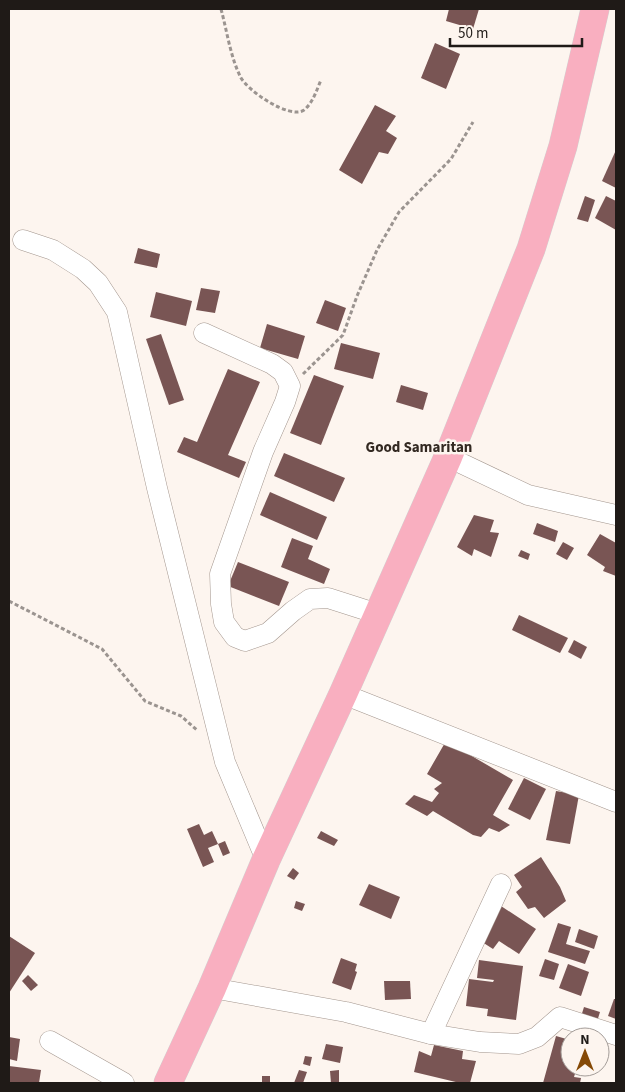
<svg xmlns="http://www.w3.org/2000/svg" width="625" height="1092" viewBox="0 0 625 1092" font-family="'Source Sans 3',sans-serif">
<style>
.building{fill:#795554}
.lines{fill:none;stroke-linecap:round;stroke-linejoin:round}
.street-casing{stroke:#a3968e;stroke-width:21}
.highway-casing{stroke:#d2d1d1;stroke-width:29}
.path{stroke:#9b9490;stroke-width:3;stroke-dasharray:4 2.5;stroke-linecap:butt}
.street{stroke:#fff;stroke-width:20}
.highway{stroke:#f9afc0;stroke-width:28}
.labels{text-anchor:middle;stroke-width:5;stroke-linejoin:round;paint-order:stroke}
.quarter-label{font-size:15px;font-weight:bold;fill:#332922;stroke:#fdf5ef}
</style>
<rect width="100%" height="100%" fill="#fdf5ef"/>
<g class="building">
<path d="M 449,9 L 479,9 L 473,29 L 446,21 Z"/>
<path d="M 435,43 L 460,54 L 446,89 L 421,78 Z"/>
<path d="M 375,105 L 396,116 L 386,131 L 397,138 L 388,154 L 379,152 L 362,184 L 339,170 Z"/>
<path d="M 616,150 L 616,188 L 602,181 Z"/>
<path d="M 585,196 L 595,200 L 588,222 L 577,219 Z"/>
<path d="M 606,196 L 616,201 L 616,230 L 595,218 Z"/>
<path d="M 138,248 L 160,254 L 157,268 L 134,263 Z"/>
<path d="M 201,288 L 220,291 L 215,313 L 196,310 Z"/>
<path d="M 156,292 L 192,301 L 186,326 L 150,317 Z"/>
<path d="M 325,300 L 346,308 L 338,331 L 316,323 Z"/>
<path d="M 267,324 L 305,336 L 298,359 L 260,348 Z"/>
<path d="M 161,334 L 184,400 L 169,405 L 146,339 Z"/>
<path d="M 341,343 L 380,353 L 373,379 L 334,369 Z"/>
<path d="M 228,369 L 260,382 L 228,455 L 246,462 L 239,478 L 177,452 L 184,437 L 197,442 Z"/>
<path d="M 314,375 L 344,386 L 321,445 L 290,433 Z"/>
<path d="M 401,385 L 428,393 L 423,410 L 396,402 Z"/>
<path d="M 284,453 L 345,478 L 334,502 L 274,476 Z"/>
<path d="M 270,492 L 327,517 L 317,540 L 260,515 Z"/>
<path d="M 474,515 L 494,520 L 490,532 L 499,533 L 491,557 L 474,549 L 472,556 L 457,547 Z"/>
<path d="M 537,523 L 558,531 L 555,542 L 533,534 Z"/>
<path d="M 600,534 L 616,543 L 616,576 L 603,571 L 605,567 L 587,555 Z"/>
<path d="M 292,538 L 313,546 L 308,559 L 330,569 L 324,584 L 281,567 Z"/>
<path d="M 563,542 L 574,548 L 567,560 L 556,554 Z"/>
<path d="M 521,550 L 530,554 L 528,560 L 518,556 Z"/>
<path d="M 238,562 L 289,582 L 279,606 L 228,586 Z"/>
<path d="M 519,615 L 568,638 L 560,653 L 512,630 Z"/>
<path d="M 574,640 L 587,647 L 581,659 L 568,652 Z"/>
<path d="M 446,741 L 513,780 L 493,815 L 510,825 L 499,832 L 489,828 L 481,837 L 473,835 L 433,811 L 427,816 L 405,804 L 414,795 L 432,802 L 439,793 L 434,789 L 442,783 L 427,774 Z"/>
<path d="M 524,778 L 546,789 L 530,820 L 508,809 Z"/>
<path d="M 556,791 L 579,795 L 570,844 L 546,840 Z"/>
<path d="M 199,824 L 204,835 L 212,831 L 218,844 L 208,848 L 214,862 L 203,867 L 187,829 Z"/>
<path d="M 321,831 L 338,840 L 334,846 L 317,838 Z"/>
<path d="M 225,841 L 230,853 L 223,856 L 218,844 Z"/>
<path d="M 541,857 L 560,887 L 566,901 L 544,918 L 535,907 L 528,909 L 516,892 L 522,887 L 514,875 Z"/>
<path d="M 293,868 L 299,873 L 294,880 L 287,876 Z"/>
<path d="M 369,884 L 400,897 L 391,919 L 359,905 Z"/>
<path d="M 296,901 L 305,904 L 302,911 L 294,908 Z"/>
<path d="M 501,906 L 536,929 L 519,954 L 499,941 L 493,949 L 479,940 Z"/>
<path d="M 558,923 L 571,927 L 566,944 L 590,951 L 585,964 L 548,952 Z"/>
<path d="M 579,929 L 598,936 L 594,949 L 575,942 Z"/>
<path d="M 9,936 L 35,953 L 9,993 Z"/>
<path d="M 341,958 L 357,964 L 355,971 L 357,972 L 351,990 L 332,983 Z"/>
<path d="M 545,959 L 559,964 L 554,980 L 539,976 Z"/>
<path d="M 479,960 L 523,966 L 516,1020 L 487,1016 L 488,1009 L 466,1006 L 469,979 L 493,982 L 494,980 L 477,978 Z"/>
<path d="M 568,964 L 589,972 L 581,996 L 559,988 Z"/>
<path d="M 28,975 L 38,985 L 31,991 L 22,981 Z"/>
<path d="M 384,981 L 410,981 L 411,999 L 385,1000 Z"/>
<path d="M 614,999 L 616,999 L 616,1019 L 608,1016 Z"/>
<path d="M 584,1007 L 600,1012 L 596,1025 L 580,1020 Z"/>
<path d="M 556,1036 L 570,1040 L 570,1067 L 577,1067 L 574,1077 L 581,1078 L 580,1083 L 543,1083 Z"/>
<path d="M 9,1037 L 20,1039 L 17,1061 L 9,1059 Z"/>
<path d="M 326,1044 L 343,1047 L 340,1063 L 322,1059 Z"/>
<path d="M 434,1045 L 463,1051 L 462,1059 L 476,1061 L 470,1083 L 460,1083 L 414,1072 L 419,1051 L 431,1056 Z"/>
<path d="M 305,1056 L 312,1057 L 310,1066 L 303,1064 Z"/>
<path d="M 9,1066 L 41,1070 L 39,1083 L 9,1083 Z"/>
<path d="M 299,1070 L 307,1072 L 303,1083 L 294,1083 Z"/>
<path d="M 339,1070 L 339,1083 L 331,1083 L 330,1071 Z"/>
<rect x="262" y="1076" width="8" height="7"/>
</g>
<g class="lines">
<defs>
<g id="street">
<path d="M 23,240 L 53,250 L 83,269 L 98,283 L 117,312 L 157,488 L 225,762 L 266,860"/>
<path d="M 204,333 L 272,364 L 283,372 L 290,386 L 285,402 L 263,452 L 220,574 L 221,604 L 224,622 L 235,637 L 245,641 L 268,633 L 293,611 L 310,599 L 328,598 L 378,614"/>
<path d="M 448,457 L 528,495 L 616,515"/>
<path d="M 343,694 L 616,802"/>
<path d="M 212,988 L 346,1012 L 431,1034 L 480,1042 L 519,1044 L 537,1037 L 560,1017 L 616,1035"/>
<path d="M 431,1034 L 501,884"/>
<path d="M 50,1041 L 124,1083"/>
</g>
<path id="highway" d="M 168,1083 L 212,988 L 266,860 L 343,694 L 448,457 L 531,249 L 563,146 L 595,9"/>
</defs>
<use href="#street" class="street-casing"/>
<use href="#highway" class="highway-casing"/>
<g class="path">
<path d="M 221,9 C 227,31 230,55 240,76 C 246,90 290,120 304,110 C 313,103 317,89 321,80"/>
<path d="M 303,374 L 343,335 L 357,296 L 377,250 L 399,212 L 451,159 L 473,122"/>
<path d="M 9,601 L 102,649 L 145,701 L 181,716 L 198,731"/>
</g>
<use href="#street" class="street"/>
<use href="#highway" class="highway"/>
</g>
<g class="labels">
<g class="quarter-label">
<text x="419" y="452">Good Samaritan</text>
</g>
</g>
<rect width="625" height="1092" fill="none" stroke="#1f1a17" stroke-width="20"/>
<g transform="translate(585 1052)"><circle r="24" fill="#fdf5ef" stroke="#a49d99"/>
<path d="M0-4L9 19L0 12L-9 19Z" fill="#854906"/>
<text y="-8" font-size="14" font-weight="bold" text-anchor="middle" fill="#1f1a17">N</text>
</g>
<path d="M450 38v8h132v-8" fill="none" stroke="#1f1a17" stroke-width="2.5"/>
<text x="458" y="38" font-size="15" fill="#1f1a17" stroke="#fdf5ef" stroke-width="4" paint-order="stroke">50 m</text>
</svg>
